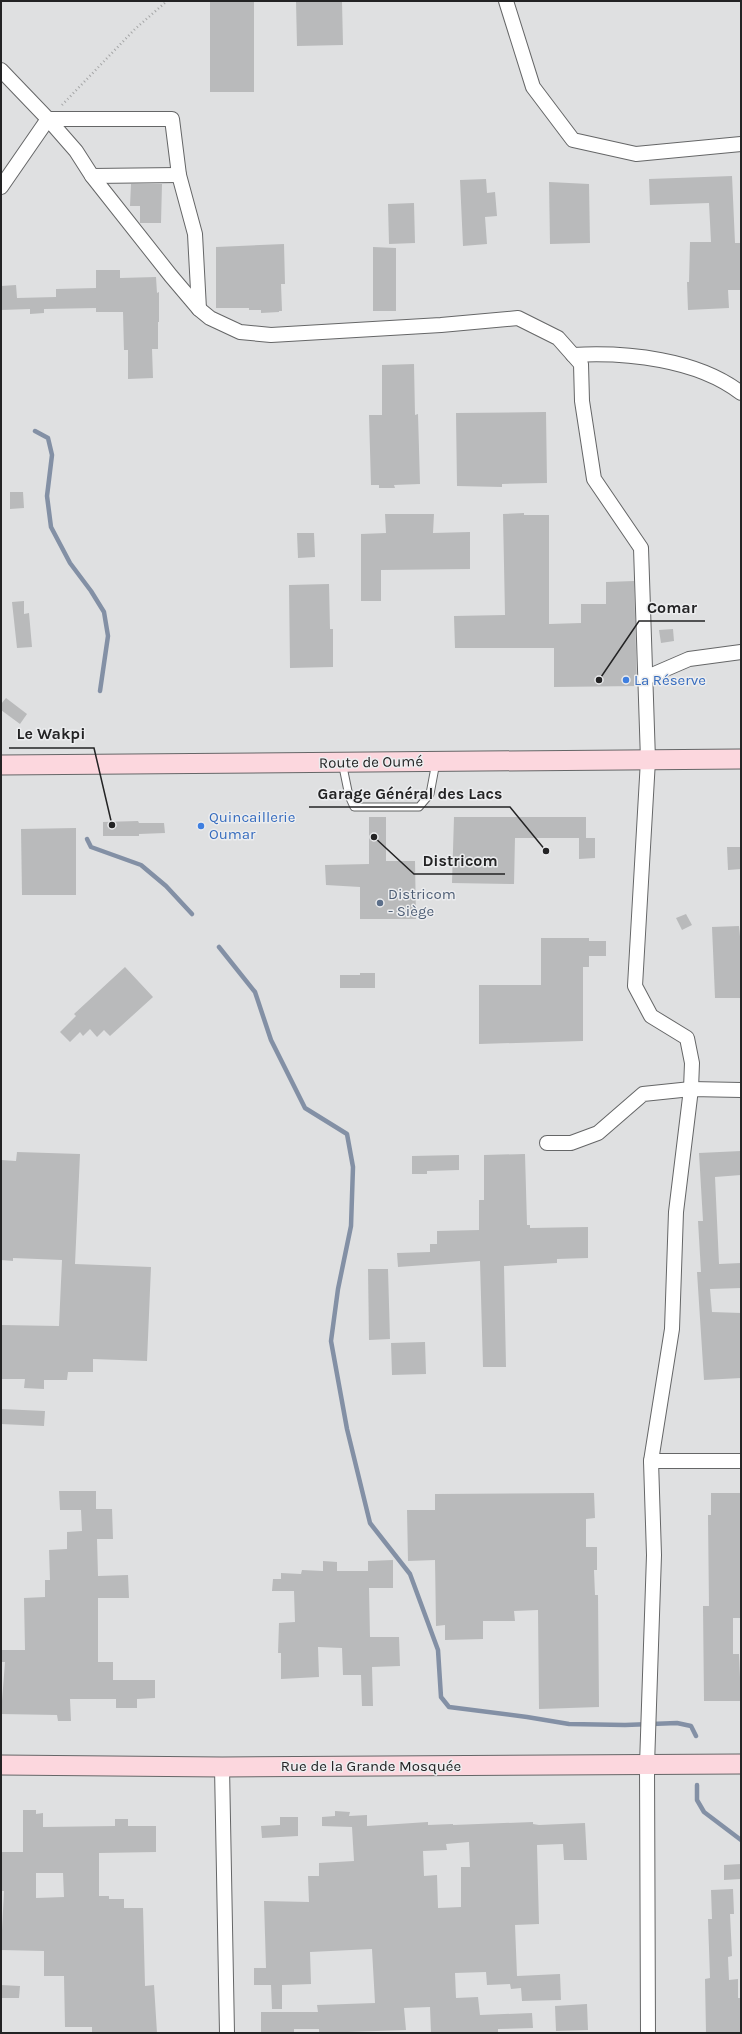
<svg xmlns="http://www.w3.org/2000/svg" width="742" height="2034" viewBox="0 0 742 2034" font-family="Karla,sans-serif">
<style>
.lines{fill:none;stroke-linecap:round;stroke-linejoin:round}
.stream{stroke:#8390a5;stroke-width:4.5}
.building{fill:#b9babb;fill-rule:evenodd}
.lane-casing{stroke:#656667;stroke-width:9}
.street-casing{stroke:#656667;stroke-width:16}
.secondary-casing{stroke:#656667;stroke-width:21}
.path{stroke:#a4a5a6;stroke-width:2.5;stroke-dasharray:1 3;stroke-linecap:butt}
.lane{stroke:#fff;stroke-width:7}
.street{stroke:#fff;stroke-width:14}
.secondary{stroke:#fcd7de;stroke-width:19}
.shop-dot{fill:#3f7fe0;stroke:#ecedef;stroke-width:1.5}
.service-dot{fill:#5c6f8a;stroke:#ecedef;stroke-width:1.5}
.labels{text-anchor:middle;stroke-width:3;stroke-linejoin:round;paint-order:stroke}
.shop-label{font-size:15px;fill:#366cbe;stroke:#ecedef;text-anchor:start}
.street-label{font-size:15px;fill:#232324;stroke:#ecedef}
.service-label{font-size:15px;fill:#4e5e75;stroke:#ecedef;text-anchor:start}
.leader{fill:none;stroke:#232324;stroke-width:1.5}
.callout-dot{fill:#232324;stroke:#ecedef;stroke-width:1.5}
.callout-label{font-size:16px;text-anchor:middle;font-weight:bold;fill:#232324;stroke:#ecedef;stroke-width:3;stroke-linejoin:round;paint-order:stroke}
</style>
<rect width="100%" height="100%" fill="#dfe0e1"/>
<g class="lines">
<g class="stream">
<path d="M 35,431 L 48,438 L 52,455 L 47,496 L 51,527 L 70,563 L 91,591 L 104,612 L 108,636 L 100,691"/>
<path d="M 87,839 L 91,847 L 141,865 L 166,886 L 192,914"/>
<path d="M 219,947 L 255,992 L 271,1040 L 305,1108 L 347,1134 L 353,1167 L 351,1226 L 338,1289 L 331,1341 L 347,1429 L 370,1523 L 410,1574 L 438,1650 L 441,1697 L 449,1707 L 527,1717 L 569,1724 L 625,1725 L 677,1723 L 691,1726 L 696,1736"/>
<path d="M 697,1785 L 697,1800 L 704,1812 L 741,1840"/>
</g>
</g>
<g class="building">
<rect x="210" y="1" width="44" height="91"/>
<path d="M 296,1 L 342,1 L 343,45 L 297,46 Z"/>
<path d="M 732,176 L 735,243 L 741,243 L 741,290 L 728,290 L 729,308 L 688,310 L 687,282 L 689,282 L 690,242 L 711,242 L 709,203 L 650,205 L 649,179 Z"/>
<path d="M 486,179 L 487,193 L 495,192 L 497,216 L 485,217 L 487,244 L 463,246 L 460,180 Z"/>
<path d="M 549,182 L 589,184 L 590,243 L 550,244 Z"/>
<path d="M 131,184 L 162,184 L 161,223 L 140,223 L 140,206 L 130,206 Z"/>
<path d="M 414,203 L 415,243 L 389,244 L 388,204 Z"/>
<path d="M 284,244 L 285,284 L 281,284 L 282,311 L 279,311 L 279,312 L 261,313 L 261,310 L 249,310 L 249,308 L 216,308 L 216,247 Z"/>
<path d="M 373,247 L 396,248 L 396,311 L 373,311 Z"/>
<path d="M 96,270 L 120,270 L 120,278 L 156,277 L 157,293 L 159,292 L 159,322 L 158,322 L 158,349 L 152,349 L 153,378 L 128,379 L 128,350 L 124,350 L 123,312 L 96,312 L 96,308 L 44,309 L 44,313 L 30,314 L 30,309 L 1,310 L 1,286 L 16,285 L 17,298 L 56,297 L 56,289 L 96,288 Z"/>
<path d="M 414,364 L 415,415 L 418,414 L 420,484 L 394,485 L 395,488 L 379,488 L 379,485 L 371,485 L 369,415 L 382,415 L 382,365 Z"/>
<path d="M 546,412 L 547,483 L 502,484 L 502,487 L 457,486 L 456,413 Z"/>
<path d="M 10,492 L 23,492 L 24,508 L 10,509 Z"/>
<path d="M 524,513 L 524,515 L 549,515 L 549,624 L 581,623 L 581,604 L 606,604 L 606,582 L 634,581 L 637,686 L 554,687 L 554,648 L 455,648 L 454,616 L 505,615 L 503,514 Z"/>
<path d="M 385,514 L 434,514 L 433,533 L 470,532 L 470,569 L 381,570 L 381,601 L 361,601 L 361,534 L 386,533 Z"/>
<path d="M 297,533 L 314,533 L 315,557 L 298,558 Z"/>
<path d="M 329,584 L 330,629 L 333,629 L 333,667 L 290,668 L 289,585 Z"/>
<path d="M 24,601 L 24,614 L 29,613 L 32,647 L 17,648 L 12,602 Z"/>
<path d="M 673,629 L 674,641 L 661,643 L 659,630 Z"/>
<path d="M 6,698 L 27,714 L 20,724 L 1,710 L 1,704 Z"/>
<path d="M 369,817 L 386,817 L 386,861 L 415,861 L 416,919 L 360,919 L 360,887 L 326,885 L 325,865 L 369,864 Z"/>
<path d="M 454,817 L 586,817 L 586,838 L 595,838 L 595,858 L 579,859 L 579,838 L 515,838 L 514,884 L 452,883 Z"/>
<path d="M 138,821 L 139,823 L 164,823 L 165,833 L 139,834 L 139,836 L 103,836 L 103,822 Z"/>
<path d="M 76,828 L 76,895 L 22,895 L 21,829 Z"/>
<path d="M 727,847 L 741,847 L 741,869 L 728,870 Z"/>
<path d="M 686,914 L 692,925 L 682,930 L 676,918 Z"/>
<path d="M 739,926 L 741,947 L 741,998 L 715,998 L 712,927 Z"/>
<path d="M 541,938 L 589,938 L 589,941 L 606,941 L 606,956 L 589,956 L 589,967 L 583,967 L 583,1041 L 479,1044 L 479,985 L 541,985 Z"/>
<path d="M 125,967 L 153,997 L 110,1036 L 104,1030 L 97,1037 L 90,1029 L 83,1036 L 80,1032 L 70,1042 L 60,1032 L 76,1016 L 74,1014 Z"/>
<path d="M 360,973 L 375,973 L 375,988 L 340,988 L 340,975 L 360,975 Z"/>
<path d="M 741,1151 L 741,1175 L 715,1177 L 719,1264 L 741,1263 L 741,1288 L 710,1289 L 712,1312 L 741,1313 L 741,1378 L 704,1380 L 697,1272 L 701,1272 L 698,1221 L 703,1221 L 699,1153 Z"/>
<path d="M 17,1152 L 80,1154 L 75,1264 L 151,1267 L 147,1361 L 93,1359 L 93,1372 L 68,1372 L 67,1380 L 44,1380 L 44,1389 L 24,1388 L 25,1379 L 1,1379 L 1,1325 L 59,1326 L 62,1260 L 13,1258 L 13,1261 L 1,1260 L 1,1160 L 16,1161 Z"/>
<path d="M 525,1154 L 527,1225 L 530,1225 L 530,1228 L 588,1227 L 588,1258 L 557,1259 L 557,1263 L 504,1266 L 506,1367 L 483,1367 L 480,1261 L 398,1267 L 397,1253 L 430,1252 L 430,1244 L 437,1244 L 437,1231 L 479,1230 L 479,1200 L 484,1200 L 484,1155 Z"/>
<path d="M 459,1155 L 459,1170 L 427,1171 L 427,1174 L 412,1174 L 412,1156 Z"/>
<path d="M 368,1269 L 388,1269 L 390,1339 L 369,1340 Z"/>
<path d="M 425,1342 L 426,1374 L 392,1375 L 391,1343 Z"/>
<path d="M 1,1409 L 45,1411 L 44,1426 L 1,1424 Z"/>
<path d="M 59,1491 L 96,1491 L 96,1509 L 112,1509 L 113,1539 L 97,1539 L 98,1576 L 128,1575 L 129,1598 L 98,1598 L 98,1662 L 113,1662 L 113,1680 L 155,1680 L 155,1698 L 137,1699 L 137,1708 L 116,1708 L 116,1699 L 70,1699 L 71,1721 L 58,1721 L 57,1715 L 1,1714 L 5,1662 L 1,1662 L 1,1650 L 25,1650 L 24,1598 L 45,1597 L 45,1580 L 50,1580 L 49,1550 L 67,1549 L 67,1532 L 82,1531 L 81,1510 L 60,1510 Z"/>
<path d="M 594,1493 L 595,1518 L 586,1519 L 586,1547 L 597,1547 L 597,1570 L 594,1570 L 595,1595 L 598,1595 L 599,1707 L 539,1709 L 538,1610 L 514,1611 L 515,1621 L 483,1621 L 483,1639 L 445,1640 L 445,1625 L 436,1626 L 435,1560 L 408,1561 L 407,1510 L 435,1510 L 435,1494 Z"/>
<path d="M 711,1493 L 741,1493 L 741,1618 L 733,1618 L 733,1654 L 739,1654 L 741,1701 L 704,1701 L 703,1606 L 709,1606 L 708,1515 L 711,1515 Z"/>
<path d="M 393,1560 L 393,1588 L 369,1588 L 370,1637 L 399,1637 L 400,1666 L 372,1667 L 373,1706 L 362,1706 L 361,1675 L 343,1675 L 342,1648 L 318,1647 L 319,1677 L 281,1679 L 281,1653 L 278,1653 L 279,1623 L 295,1622 L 294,1591 L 272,1591 L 273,1579 L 281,1579 L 281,1573 L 301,1574 L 302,1570 L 323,1571 L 323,1561 L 337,1562 L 337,1571 L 368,1571 L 368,1561 Z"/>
<path d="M 23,1810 L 36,1810 L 36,1814 L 43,1813 L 43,1827 L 115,1826 L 115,1819 L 128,1819 L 128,1826 L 156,1826 L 156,1852 L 99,1853 L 99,1896 L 109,1896 L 109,1899 L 124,1899 L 124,1908 L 143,1908 L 145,1986 L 154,1985 L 157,2033 L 103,2033 L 92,2032 L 92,2027 L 65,2027 L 64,1976 L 44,1976 L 44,1951 L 1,1950 L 4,1891 L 1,1891 L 1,1852 L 23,1852 ZM 36,1873 L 63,1873 L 64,1897 L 36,1898 Z"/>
<path d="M 335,1811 L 350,1812 L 349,1816 L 367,1815 L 367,1826 L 428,1822 L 428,1825 L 453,1824 L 453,1825 L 533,1822 L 533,1824 L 539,1825 L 585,1823 L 587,1860 L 564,1860 L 563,1844 L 537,1845 L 539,1924 L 515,1925 L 517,1976 L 560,1974 L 561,2000 L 522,2001 L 521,1988 L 511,1989 L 510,1984 L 487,1985 L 486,1972 L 455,1973 L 456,1998 L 478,1997 L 480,2015 L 532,2013 L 533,2028 L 498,2029 L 498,2033 L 431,2033 L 430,2007 L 404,2008 L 406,2030 L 319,2033 L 319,2029 L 294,2029 L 294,2033 L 261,2033 L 261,2012 L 318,2012 L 317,2005 L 375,2003 L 372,1949 L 310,1952 L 311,1984 L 282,1985 L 282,2009 L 272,2009 L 271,1985 L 254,1985 L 254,1968 L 266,1968 L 264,1901 L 309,1902 L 308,1876 L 319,1876 L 319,1863 L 354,1861 L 352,1827 L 322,1826 L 322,1817 L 335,1816 ZM 469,1842 L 470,1867 L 461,1867 L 461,1907 L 438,1908 L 437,1875 L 424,1876 L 423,1851 L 447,1850 L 446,1844 Z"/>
<path d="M 280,1817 L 298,1817 L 298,1836 L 262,1838 L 261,1826 L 280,1825 Z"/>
<path d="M 741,1864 L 741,1879 L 724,1880 L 724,1865 Z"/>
<path d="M 733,1889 L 734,1914 L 730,1914 L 732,1956 L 728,1957 L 729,1980 L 738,1979 L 738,1998 L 741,1998 L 741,2033 L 706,2033 L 705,1979 L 710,1978 L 708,1919 L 712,1919 L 711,1890 Z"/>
<path d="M 1,1985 L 20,1986 L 19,1998 L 1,1998 Z"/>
<path d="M 587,2004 L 588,2030 L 556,2031 L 555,2006 Z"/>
</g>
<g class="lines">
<defs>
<path id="lane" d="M 342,762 L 349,796 L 354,807 L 419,807 L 430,794 L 436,762"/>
<g id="street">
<path d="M 506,1 L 533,87 L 573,140 L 636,154 L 741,144"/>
<path d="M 1,70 L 48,119 L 76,151 L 92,176 L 171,276 L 199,309 L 210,318 L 240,332 L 271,335 L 441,325 L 518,318 L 558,338 L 581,364 L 582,401 L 594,479 L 641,548 L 648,760 L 635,986 L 651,1016 L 687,1038 L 692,1063 L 691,1089 L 676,1212 L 672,1329 L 651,1461 L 654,1555 L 647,1765 L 648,2033"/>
<path d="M 92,176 L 179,175"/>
<path d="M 1,187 L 48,119 L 172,119 L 179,175 L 195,234 L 199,309"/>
<path d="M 573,355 C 627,352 697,359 741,393"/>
<path d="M 645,678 L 689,659 L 741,652"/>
<path d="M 547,1143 L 571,1143 L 598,1133 L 643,1094 L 691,1089 L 741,1090"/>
<path d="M 651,1461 L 741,1461"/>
<path d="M 222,1767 L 227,2033"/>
</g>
<g id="secondary">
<path d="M 1,765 L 741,759"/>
<path d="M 1,1765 L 222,1767 L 741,1764"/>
</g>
</defs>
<use href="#lane" class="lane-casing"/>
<use href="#street" class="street-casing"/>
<use href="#secondary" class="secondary-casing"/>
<path class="path" d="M 62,105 L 135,29 L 167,1"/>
<use href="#lane" class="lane"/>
<use href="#street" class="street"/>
<use href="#secondary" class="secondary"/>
</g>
<g class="shop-dot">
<circle cx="626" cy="680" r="4"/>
<circle cx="201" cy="826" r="4"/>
</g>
<circle class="service-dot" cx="380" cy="903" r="4"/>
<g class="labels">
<g class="shop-label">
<text x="634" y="685">La Réserve</text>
<text x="209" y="822">Quincaillerie<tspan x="209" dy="17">Oumar</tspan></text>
</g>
<g class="street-label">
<text transform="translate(371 762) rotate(-1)" y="5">Route de Oumé</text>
<text x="371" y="1771">Rue de la Grande Mosquée</text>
</g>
<g class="service-label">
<text x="388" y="899">Districom<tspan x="388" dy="17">- Siège</tspan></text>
</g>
</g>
<path class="leader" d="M599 680L639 621H705M112 825L94 748H9M546 851L510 807H309M374 837L414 874H505"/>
<g class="callout-dot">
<circle cx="599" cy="680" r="4"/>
<circle cx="112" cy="825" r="4"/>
<circle cx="546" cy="851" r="4"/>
<circle cx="374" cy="837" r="4"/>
</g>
<g class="callout-label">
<text x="672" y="613">Comar</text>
<text x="51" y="739">Le Wakpi</text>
<text x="410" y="799">Garage Général des Lacs</text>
<text x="460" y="866">Districom</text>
</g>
<rect width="742" height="2034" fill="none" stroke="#232324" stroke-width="4"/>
</svg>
